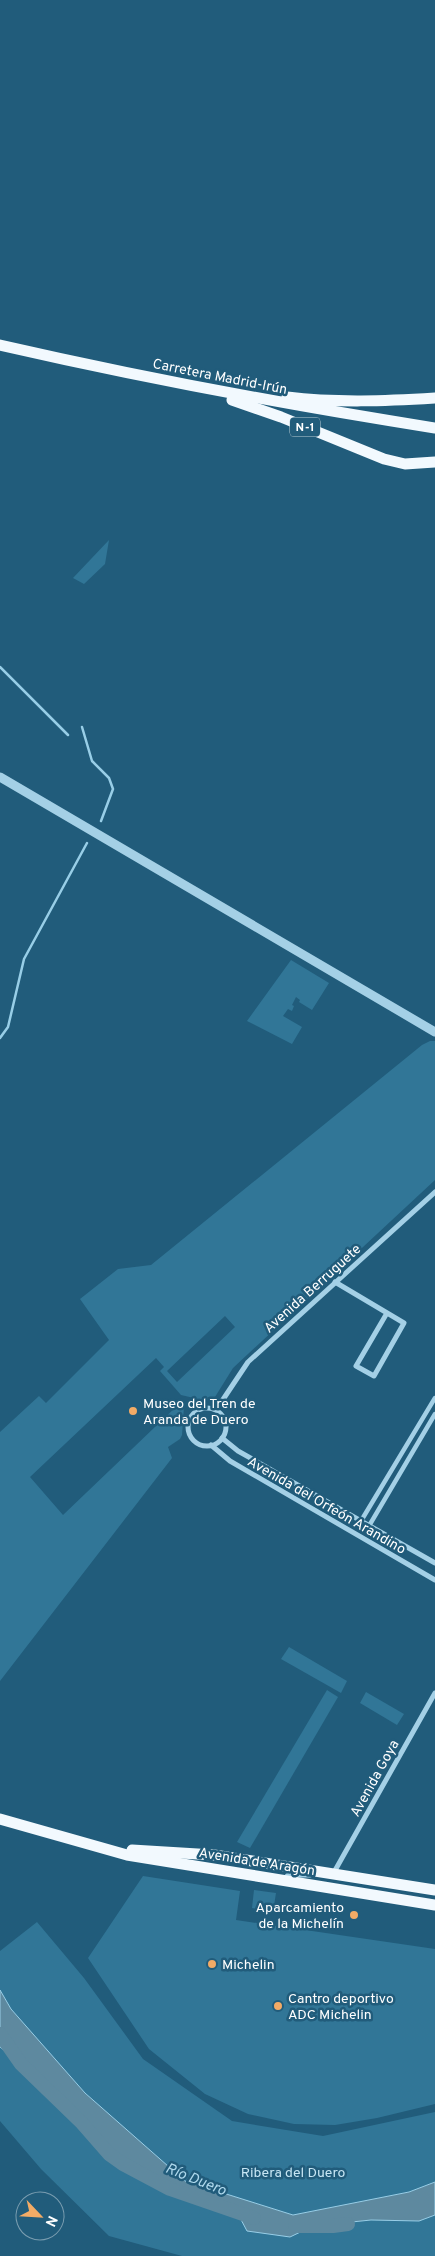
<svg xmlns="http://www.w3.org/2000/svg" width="435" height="2256" viewBox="0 0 435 2256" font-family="Overpass,sans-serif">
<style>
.green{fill:#317697;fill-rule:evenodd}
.water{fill:#5e899f;stroke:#98cee7}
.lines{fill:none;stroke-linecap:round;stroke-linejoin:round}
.stream{stroke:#98cee7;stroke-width:2.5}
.river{stroke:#5e899f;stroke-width:14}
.pedestrian{stroke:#a4d0e6;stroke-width:4.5}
.minor{stroke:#a4d0e6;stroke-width:5}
.tertiary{stroke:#a4d0e6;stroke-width:9}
.trunk{stroke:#f2f9fe;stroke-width:11}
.poi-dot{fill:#f2ab66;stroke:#215c7b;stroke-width:2}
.labels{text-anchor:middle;stroke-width:5;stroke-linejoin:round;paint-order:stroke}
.shield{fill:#215c7b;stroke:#bcced7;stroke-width:1}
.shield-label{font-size:12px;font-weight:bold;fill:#fff}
.street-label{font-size:14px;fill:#fff;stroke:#215c7b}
.poi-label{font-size:14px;fill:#fff;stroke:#215c7b;text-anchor:start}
.park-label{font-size:14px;fill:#c7e6f4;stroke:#215c7b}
.water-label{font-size:15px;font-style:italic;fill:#afd9ed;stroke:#215c7b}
</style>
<rect width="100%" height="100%" fill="#215c7b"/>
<g class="green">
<path d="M 109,540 L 105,564 L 84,584 L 73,578 Z"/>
<path d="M 291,960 L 329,983 L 312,1010 L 299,1002 L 300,1000 L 296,997 L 292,1005 L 294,1006 L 292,1011 L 288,1009 L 283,1016 L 302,1027 L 292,1044 L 247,1021 Z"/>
<path d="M 430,1041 L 435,1041 L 435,1180 L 233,1368 L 215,1397 L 207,1401 L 181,1395 L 160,1371 L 164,1367 L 156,1358 L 30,1477 L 63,1515 L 179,1404 L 184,1406 L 182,1435 L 180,1439 L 168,1447 L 172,1458 L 0,1681 L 0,1432 L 39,1396 L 46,1403 L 109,1340 L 80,1299 L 118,1269 L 151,1265 L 422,1045 ZM 225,1316 L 235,1327 L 177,1382 L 167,1371 Z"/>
<path d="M 289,1647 L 347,1681 L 341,1693 L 281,1659 Z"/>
<path d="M 327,1690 L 338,1697 L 250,1848 L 237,1842 Z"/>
<path d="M 366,1692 L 404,1714 L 397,1725 L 360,1703 Z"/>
<path d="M 143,1876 L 240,1891 L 236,1920 L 435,1949 L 435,2104 L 377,2118 L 335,2125 L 294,2124 L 248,2114 L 205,2094 L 149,2049 L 88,1958 Z"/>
<path d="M 254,1890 L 276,1893 L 273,1912 L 252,1908 Z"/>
<path d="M 37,1922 L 84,1978 L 143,2059 L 232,2121 L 323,2136 L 435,2112 L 435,2182 L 409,2192 L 293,2215 L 185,2181 L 85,2093 L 11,2009 L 0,1990 L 0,1951 Z"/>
<path d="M 0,2047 C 29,2069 56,2095 81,2121 C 91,2132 99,2146 111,2155 C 161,2194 245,2219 308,2226 C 329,2229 350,2221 372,2220 C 394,2219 414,2223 435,2215 L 435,2256 L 182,2256 L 109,2236 L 41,2169 L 0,2121 Z"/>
</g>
<path class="water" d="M 0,1990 L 11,2009 L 85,2093 L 185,2181 L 293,2215 L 409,2192 L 435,2182 L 435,2215 L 419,2221 L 371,2220 L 313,2226 L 290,2237 L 247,2231 L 237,2212 C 197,2200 140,2181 109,2154 C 99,2145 91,2132 81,2122 C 57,2095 29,2070 0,2047 Z"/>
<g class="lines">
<g class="stream">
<path d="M 0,667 L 68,735"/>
<path d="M 82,727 L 92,761 L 109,778 L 113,789 L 101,821"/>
<path d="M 0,1038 L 8,1027 L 24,959 L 87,843"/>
</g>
<g class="river">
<path d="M 0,2034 L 21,2064 L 81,2122 L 109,2154 L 123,2164 L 170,2189 L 254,2218"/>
<path d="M 295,2226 L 333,2226 L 348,2224"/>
</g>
<g class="pedestrian">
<path d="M 361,1521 L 435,1398"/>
<path d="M 369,1526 L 435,1414"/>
</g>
<g class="minor">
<path d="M 335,1282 L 404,1323 L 374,1376 L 356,1366 L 387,1313"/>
<circle cx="207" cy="1427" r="19"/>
<path d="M 216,1410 L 248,1362 L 435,1192"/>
<path d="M 222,1438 L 238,1451 L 435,1563"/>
<path d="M 211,1445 L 230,1461 L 435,1580"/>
<path d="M 333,1874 L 435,1693"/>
<path d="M 284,1880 L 288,1875 L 310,1875"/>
</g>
<path class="tertiary" d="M 0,777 L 435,1032"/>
<g class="trunk">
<path d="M 0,345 C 144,378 289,405 435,428"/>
<path d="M 287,397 C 336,403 386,401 435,398"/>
<path d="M 232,400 L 281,417 L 384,459 L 405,464 L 435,462"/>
<path d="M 0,1819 L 127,1855 L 435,1905"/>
<path d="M 132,1850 L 214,1855 L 435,1890"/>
</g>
</g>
<g class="poi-dot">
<circle cx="133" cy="1411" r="5"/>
<circle cx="354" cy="1915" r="5"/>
<circle cx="212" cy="1964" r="5"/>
<circle cx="278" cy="2006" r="5"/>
</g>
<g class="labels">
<rect class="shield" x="290" y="417.5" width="30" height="19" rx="4"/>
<g class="shield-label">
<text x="305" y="431">N-1</text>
</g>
<g class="street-label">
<text transform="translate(220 376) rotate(11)" y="5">Carretera Madrid-Irún</text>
<text transform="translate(312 1288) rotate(-42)" y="5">Avenida Berruguete</text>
<text transform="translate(327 1505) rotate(30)" y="5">Avenida del Orfeón Arandino</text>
<text transform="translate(374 1778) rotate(-61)" y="5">Avenida Goya</text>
<text transform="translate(257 1861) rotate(9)" y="5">Avenida de Aragón</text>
</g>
<g class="poi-label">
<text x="143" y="1408">Museo del Tren de<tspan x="143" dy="16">Aranda de Duero</tspan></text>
<text x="344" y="1912" text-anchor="end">Aparcamiento<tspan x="344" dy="16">de la Michelín</tspan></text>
<text x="222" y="1969">Michelin</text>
<text x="288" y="2003">Cantro deportivo<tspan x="288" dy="16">ADC Michelin</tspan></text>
</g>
<g class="park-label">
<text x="293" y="2177">Ribera del Duero</text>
</g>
<g class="water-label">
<text transform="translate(196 2179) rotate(22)" y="5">Río Duero</text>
</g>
</g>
<g transform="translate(40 2216) rotate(115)"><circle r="24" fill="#215c7b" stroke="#7a9db0"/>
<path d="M0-4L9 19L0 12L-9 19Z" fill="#f2ab66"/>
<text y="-8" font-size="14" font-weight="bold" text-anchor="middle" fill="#ffffff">N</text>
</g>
</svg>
